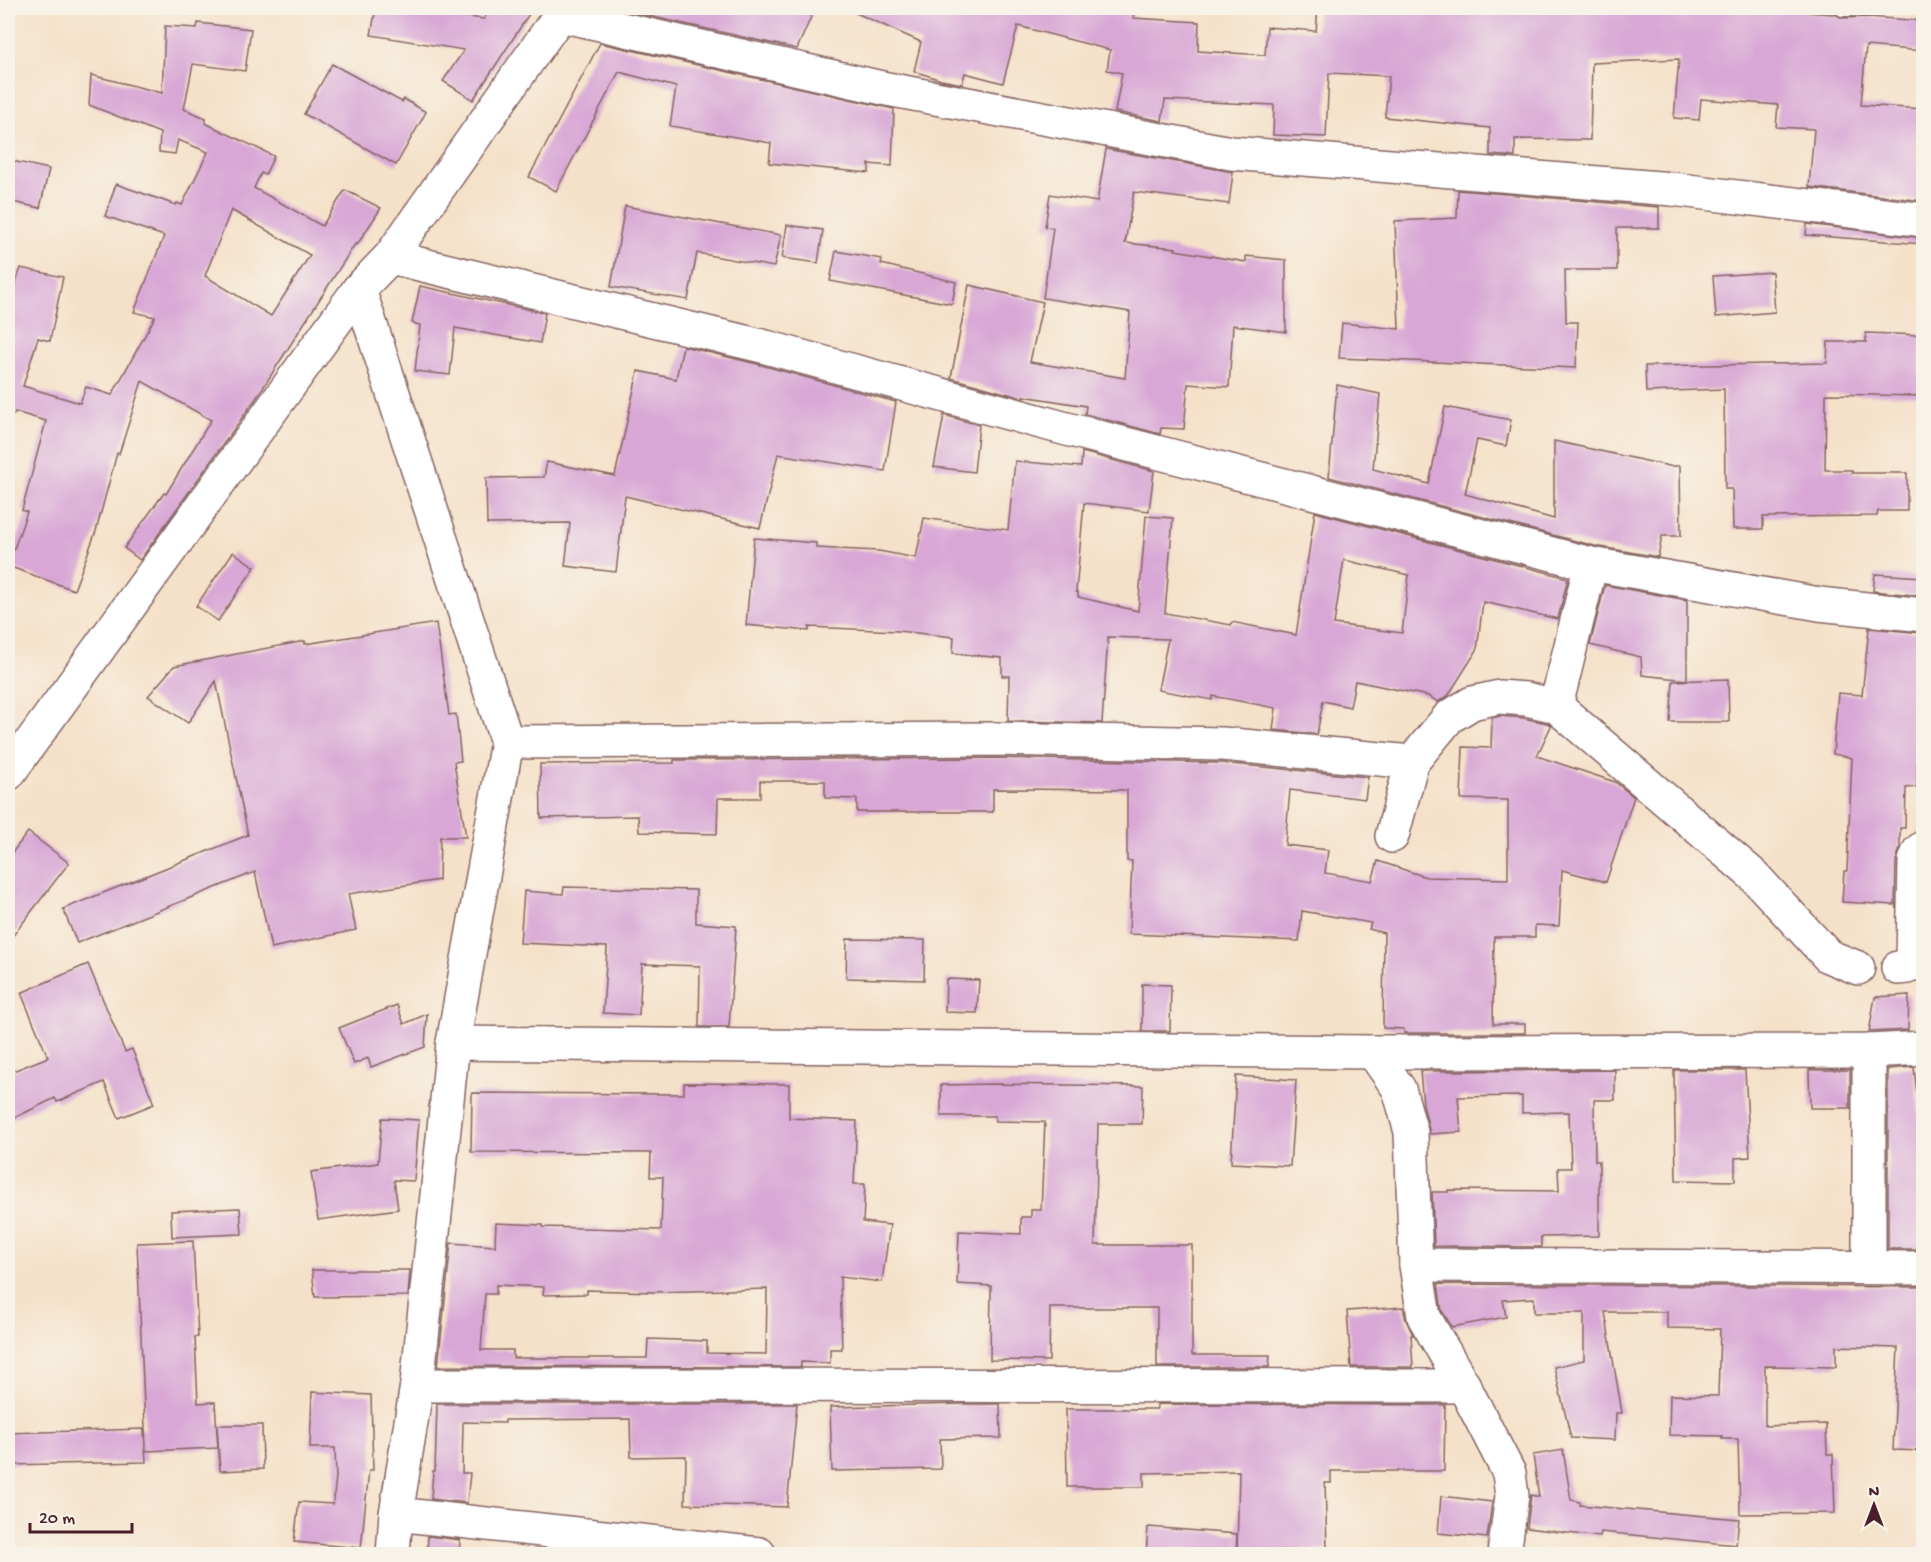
<svg xmlns="http://www.w3.org/2000/svg" width="1931" height="1562" viewBox="0 0 1931 1562" font-family="'Gochi Hand',sans-serif">
<style>
.building{fill:#d8a7d6;fill-rule:evenodd}
.lines{fill:none;stroke-linecap:round;stroke-linejoin:round}
.lane-casing{stroke:#866362;stroke-width:20}
.street-casing{stroke:#866362;stroke-width:36}
.secondary-casing{stroke:#866362;stroke-width:36}
.lane{stroke:#fff;stroke-width:16}
.street{stroke:#fff;stroke-width:33}
.secondary{stroke:#fff;stroke-width:33}
</style>
<rect width="100%" height="100%" fill="#f7f3e8"/>
<filter id="ink" filterUnits="userSpaceOnUse"><feTurbulence type="fractalNoise" baseFrequency=".0167" numOctaves="2"/><feDisplacementMap in="SourceGraphic" scale="12" xChannelSelector="R" yChannelSelector="G"/><feConvolveMatrix kernelMatrix="1 2 1 2 8 2 1 2 1" color-interpolation-filters="sRGB"/></filter>
<filter id="wash" filterUnits="userSpaceOnUse"><feTurbulence type="fractalNoise" baseFrequency=".008" numOctaves="4" result="noise"/><feDisplacementMap in="SourceGraphic" scale="24" xChannelSelector="R" yChannelSelector="G"/><feGaussianBlur stdDeviation="1.35" result="paint"/><feColorMatrix in="noise" values="0 0 0 0 0 0 0 0 0 0 0 0 0 0 0 0 0 1.4 0 .05"/><feComposite in="paint" operator="in"/></filter>
<g filter="url(#wash)">
<rect width="100%" height="100%" fill="#f5e1c9"/>
<g id="blocks">
<g class="building">
<path d="M 376,8 L 397,8 L 484,19 L 491,8 L 533,8 L 473,100 L 443,81 L 464,50 L 371,35 Z"/>
<path d="M 618,8 L 815,8 L 797,49 L 618,9 Z"/>
<path d="M 845,8 L 1135,8 L 1133,18 L 1199,22 L 1198,51 L 1265,55 L 1267,27 L 1316,31 L 1318,8 L 1765,8 L 1806,9 L 1806,12 L 1835,14 L 1843,18 L 1868,17 L 1923,21 L 1923,51 L 1866,46 L 1861,105 L 1923,109 L 1923,201 L 1809,187 L 1814,129 L 1776,127 L 1778,105 L 1701,99 L 1699,120 L 1674,118 L 1679,59 L 1592,63 L 1590,140 L 1515,139 L 1515,157 L 1490,155 L 1490,128 L 1385,117 L 1389,76 L 1329,73 L 1326,137 L 1273,135 L 1274,105 L 1165,100 L 1162,121 L 1115,112 L 1122,73 L 1107,70 L 1110,50 L 1018,26 L 1003,83 L 965,73 L 962,84 L 941,80 L 914,71 L 921,42 Z"/>
<path d="M 198,23 L 251,29 L 245,71 L 193,64 L 184,109 L 206,118 L 205,123 L 274,156 L 265,175 L 261,173 L 254,188 L 322,226 L 345,190 L 381,208 L 357,245 L 355,244 L 257,397 L 140,560 L 124,548 L 164,493 L 166,494 L 211,420 L 142,381 L 119,454 L 117,453 L 96,531 L 74,590 L 8,566 L 27,512 L 22,510 L 46,421 L 15,412 L 14,415 L 8,414 L 8,322 L 17,279 L 21,268 L 63,277 L 50,341 L 38,338 L 23,386 L 80,403 L 86,387 L 112,395 L 155,317 L 134,312 L 164,236 L 105,216 L 116,184 L 176,205 L 177,203 L 182,205 L 208,152 L 178,140 L 175,154 L 159,152 L 160,133 L 89,105 L 91,75 L 162,93 L 165,26 L 197,28 ZM 231,210 L 310,255 L 271,316 L 205,276 Z"/>
<path d="M 600,43 L 894,109 L 892,166 L 869,164 L 869,173 L 769,163 L 771,143 L 670,126 L 676,87 L 619,72 L 556,191 L 529,177 Z"/>
<path d="M 332,64 L 402,102 L 404,99 L 426,112 L 396,165 L 304,114 Z"/>
<path d="M 1106,149 L 1233,172 L 1229,204 L 1134,192 L 1125,243 L 1176,248 L 1175,250 L 1246,262 L 1246,256 L 1286,260 L 1286,332 L 1233,325 L 1229,387 L 1188,384 L 1184,429 L 1161,428 L 1160,434 L 1085,414 L 1086,406 L 1023,396 L 1023,398 L 951,378 L 969,285 L 1043,302 L 1030,362 L 1125,378 L 1130,312 L 1043,298 L 1053,228 L 1045,227 L 1050,194 L 1097,202 Z"/>
<path d="M 8,160 L 49,169 L 40,208 L 8,201 Z"/>
<path d="M 1458,190 L 1659,207 L 1659,228 L 1617,228 L 1617,270 L 1565,270 L 1566,322 L 1578,322 L 1576,368 L 1339,358 L 1342,323 L 1399,329 L 1395,221 L 1457,218 Z"/>
<path d="M 625,206 L 781,235 L 774,267 L 697,253 L 688,300 L 611,287 Z"/>
<path d="M 1807,224 L 1923,238 L 1923,244 L 1806,235 Z"/>
<path d="M 787,225 L 823,230 L 818,263 L 782,258 Z"/>
<path d="M 836,251 L 882,259 L 881,264 L 956,282 L 952,304 L 830,281 Z"/>
<path d="M 1772,272 L 1775,312 L 1716,317 L 1713,276 Z"/>
<path d="M 420,286 L 545,313 L 540,343 L 455,328 L 450,375 L 415,371 L 420,325 L 412,323 Z"/>
<path d="M 1866,333 L 1921,335 L 1920,396 L 1826,394 L 1825,470 L 1852,470 L 1852,473 L 1907,473 L 1907,511 L 1878,511 L 1877,516 L 1763,517 L 1763,529 L 1733,529 L 1732,489 L 1725,489 L 1724,389 L 1646,392 L 1645,366 L 1827,363 L 1828,342 L 1866,342 Z"/>
<path d="M 683,346 L 761,365 L 896,402 L 885,471 L 778,454 L 760,528 L 625,496 L 616,572 L 565,566 L 570,523 L 487,524 L 486,478 L 544,477 L 547,462 L 615,476 L 638,371 L 676,379 Z"/>
<path d="M 1337,385 L 1380,394 L 1373,469 L 1429,484 L 1445,407 L 1511,420 L 1506,446 L 1477,440 L 1465,494 L 1554,519 L 1554,441 L 1669,466 L 1680,466 L 1681,536 L 1662,536 L 1658,557 L 1595,546 L 1329,477 Z"/>
<path d="M 944,415 L 979,425 L 974,472 L 934,467 Z"/>
<path d="M 1082,452 L 1154,471 L 1149,511 L 1084,503 L 1076,592 L 1078,592 L 1078,597 L 1138,611 L 1146,516 L 1173,518 L 1165,613 L 1231,625 L 1232,622 L 1296,635 L 1315,512 L 1568,578 L 1558,619 L 1483,602 L 1477,650 L 1448,696 L 1438,702 L 1428,696 L 1355,681 L 1350,707 L 1323,701 L 1317,734 L 1273,730 L 1276,708 L 1213,696 L 1212,700 L 1158,690 L 1168,639 L 1108,637 L 1102,723 L 1008,721 L 1009,676 L 1002,676 L 1002,658 L 953,653 L 954,637 L 898,631 L 809,627 L 809,631 L 746,625 L 754,538 L 816,543 L 816,548 L 879,551 L 916,558 L 924,518 L 1008,530 L 1015,461 L 1081,467 ZM 1344,560 L 1409,575 L 1402,633 L 1334,624 Z"/>
<path d="M 233,552 L 255,567 L 218,621 L 196,606 Z"/>
<path d="M 1875,574 L 1923,577 L 1923,596 L 1873,591 Z"/>
<path d="M 1605,585 L 1687,600 L 1687,680 L 1642,675 L 1641,657 L 1590,645 Z"/>
<path d="M 436,623 L 449,715 L 456,714 L 461,761 L 454,762 L 466,837 L 440,837 L 439,880 L 348,894 L 356,930 L 271,948 L 255,872 L 77,943 L 63,909 L 248,835 L 216,681 L 188,723 L 148,696 L 174,666 L 305,641 L 305,644 Z"/>
<path d="M 1869,628 L 1923,633 L 1923,737 L 1917,737 L 1917,787 L 1906,788 L 1905,828 L 1900,828 L 1900,849 L 1896,861 L 1895,905 L 1842,902 L 1844,871 L 1847,871 L 1852,758 L 1833,754 L 1838,693 L 1862,695 Z"/>
<path d="M 1728,679 L 1729,722 L 1670,722 L 1673,681 Z"/>
<path d="M 1500,716 L 1523,718 L 1547,723 L 1551,726 L 1537,756 L 1615,782 L 1634,797 L 1606,882 L 1562,870 L 1559,926 L 1535,925 L 1535,937 L 1494,937 L 1493,1024 L 1525,1024 L 1525,1033 L 1404,1033 L 1404,1029 L 1383,1028 L 1384,933 L 1369,929 L 1371,923 L 1302,911 L 1299,941 L 1129,934 L 1132,861 L 1127,861 L 1127,790 L 993,789 L 993,812 L 857,812 L 857,799 L 825,798 L 825,781 L 760,781 L 760,798 L 718,798 L 717,834 L 639,832 L 638,816 L 541,818 L 540,764 L 674,763 L 674,760 L 995,758 L 1221,763 L 1368,777 L 1365,799 L 1290,790 L 1285,845 L 1328,850 L 1325,873 L 1372,881 L 1378,861 L 1426,877 L 1508,879 L 1508,800 L 1461,799 L 1463,747 L 1491,748 L 1492,718 Z"/>
<path d="M 28,832 L 69,863 L 8,942 L 8,858 Z"/>
<path d="M 564,887 L 696,890 L 696,923 L 736,926 L 729,1027 L 699,1027 L 700,966 L 642,964 L 639,1015 L 603,1013 L 607,947 L 520,943 L 524,891 L 563,894 Z"/>
<path d="M 847,939 L 925,940 L 924,980 L 846,978 Z"/>
<path d="M 88,964 L 125,1052 L 132,1049 L 154,1104 L 119,1118 L 104,1082 L 57,1102 L 55,1098 L 8,1121 L 8,1073 L 48,1057 L 21,993 Z"/>
<path d="M 946,979 L 979,980 L 977,1013 L 945,1012 Z"/>
<path d="M 1142,984 L 1171,985 L 1170,1031 L 1142,1031 Z"/>
<path d="M 1909,995 L 1908,1030 L 1869,1032 L 1875,997 Z"/>
<path d="M 397,1005 L 404,1024 L 427,1014 L 425,1047 L 371,1067 L 368,1058 L 354,1064 L 339,1028 Z"/>
<path d="M 1914,1067 L 1923,1151 L 1923,1249 L 1888,1249 L 1888,1069 Z"/>
<path d="M 1615,1070 L 1615,1100 L 1594,1100 L 1595,1161 L 1599,1161 L 1599,1236 L 1541,1237 L 1541,1247 L 1434,1246 L 1432,1192 L 1448,1192 L 1448,1190 L 1559,1191 L 1558,1168 L 1571,1168 L 1569,1112 L 1522,1113 L 1522,1096 L 1458,1097 L 1461,1132 L 1430,1134 L 1423,1104 L 1420,1071 Z"/>
<path d="M 1674,1070 L 1745,1070 L 1750,1157 L 1735,1158 L 1735,1181 L 1676,1180 Z"/>
<path d="M 1809,1070 L 1850,1070 L 1850,1108 L 1810,1108 Z"/>
<path d="M 1236,1076 L 1296,1080 L 1290,1166 L 1231,1163 Z"/>
<path d="M 684,1083 L 789,1084 L 789,1118 L 857,1121 L 854,1184 L 865,1184 L 863,1222 L 890,1225 L 882,1282 L 840,1277 L 842,1349 L 830,1349 L 830,1363 L 801,1362 L 801,1367 L 438,1366 L 451,1243 L 495,1246 L 496,1223 L 543,1225 L 543,1227 L 661,1230 L 663,1177 L 650,1177 L 651,1153 L 471,1152 L 472,1093 L 684,1094 ZM 496,1285 L 544,1287 L 543,1295 L 587,1294 L 587,1290 L 654,1292 L 767,1289 L 766,1354 L 707,1353 L 707,1341 L 648,1339 L 647,1358 L 513,1358 L 513,1350 L 481,1350 L 485,1294 L 496,1294 Z"/>
<path d="M 995,1084 L 1143,1086 L 1142,1124 L 1098,1124 L 1095,1245 L 1192,1245 L 1192,1355 L 1270,1355 L 1269,1367 L 1157,1367 L 1157,1308 L 1050,1308 L 1049,1361 L 990,1360 L 991,1286 L 957,1284 L 959,1231 L 1021,1234 L 1021,1217 L 1031,1217 L 1031,1210 L 1041,1210 L 1045,1122 L 995,1121 L 995,1116 L 941,1116 L 941,1085 Z"/>
<path d="M 382,1118 L 419,1120 L 414,1181 L 394,1180 L 398,1209 L 318,1220 L 311,1172 L 378,1163 Z"/>
<path d="M 240,1208 L 242,1234 L 172,1237 L 171,1211 Z"/>
<path d="M 193,1241 L 198,1337 L 195,1337 L 198,1403 L 215,1402 L 218,1448 L 146,1451 L 137,1243 Z"/>
<path d="M 312,1270 L 410,1270 L 408,1296 L 315,1297 Z"/>
<path d="M 1438,1284 L 1923,1287 L 1923,1451 L 1893,1450 L 1898,1348 L 1836,1346 L 1836,1367 L 1765,1366 L 1765,1426 L 1826,1424 L 1827,1454 L 1833,1454 L 1835,1513 L 1740,1514 L 1738,1439 L 1722,1439 L 1722,1436 L 1669,1435 L 1670,1395 L 1718,1396 L 1720,1329 L 1667,1328 L 1667,1312 L 1605,1312 L 1622,1413 L 1616,1413 L 1615,1440 L 1571,1438 L 1554,1367 L 1584,1360 L 1584,1313 L 1534,1313 L 1534,1298 L 1503,1300 L 1506,1317 L 1452,1327 L 1442,1311 Z"/>
<path d="M 1403,1307 L 1406,1320 L 1413,1335 L 1411,1335 L 1413,1367 L 1351,1367 L 1347,1311 Z"/>
<path d="M 312,1392 L 371,1395 L 373,1470 L 369,1470 L 361,1548 L 294,1542 L 299,1502 L 333,1504 L 336,1477 L 335,1448 L 310,1448 Z"/>
<path d="M 437,1404 L 797,1404 L 787,1507 L 685,1504 L 686,1456 L 631,1457 L 630,1419 L 505,1420 L 505,1423 L 463,1422 L 462,1473 L 470,1473 L 467,1503 L 431,1499 L 433,1471 L 435,1471 Z"/>
<path d="M 963,1404 L 1000,1404 L 1001,1438 L 940,1439 L 941,1469 L 832,1471 L 830,1407 Z"/>
<path d="M 1157,1404 L 1445,1405 L 1444,1471 L 1331,1471 L 1331,1483 L 1325,1483 L 1327,1549 L 1281,1551 L 1281,1554 L 1237,1554 L 1239,1471 L 1144,1473 L 1144,1487 L 1067,1487 L 1066,1409 L 1157,1409 Z"/>
<path d="M 217,1425 L 262,1425 L 263,1469 L 220,1471 Z"/>
<path d="M 144,1429 L 146,1462 L 8,1465 L 8,1433 Z"/>
<path d="M 1563,1450 L 1571,1500 L 1580,1502 L 1580,1505 L 1739,1519 L 1736,1545 L 1601,1532 L 1600,1537 L 1527,1528 L 1531,1495 L 1539,1497 L 1533,1455 Z"/>
<path d="M 1441,1496 L 1492,1502 L 1487,1538 L 1438,1533 Z"/>
<path d="M 1148,1527 L 1237,1534 L 1236,1554 L 1146,1554 Z"/>
<path d="M 428,1536 L 460,1540 L 459,1554 L 427,1554 Z"/>
</g>
</g>
</g>
<g filter="url(#ink)">
<use href="#blocks" fill-opacity="0" stroke="#866362" stroke-width="1.5"/>
<g class="lines">
<defs>
<path id="lane" d="M 1843,8 L 1863,8"/>
<g id="street">
<path d="M 560,15 L 887,89 L 1231,153 L 1672,189 L 1924,220"/>
<path d="M 390,257 L 766,347 L 1063,428 L 1591,564 L 1819,604 L 1924,615"/>
<path d="M 359,289 L 507,742 L 453,1043 L 417,1385 L 396,1514 L 393,1554"/>
<path d="M 1556,706 L 1591,564"/>
<path d="M 507,742 L 995,739 L 1222,744 L 1412,762"/>
<path d="M 1392,836 L 1412,762 L 1449,717 L 1472,703 L 1499,697 L 1526,699 L 1556,706 L 1753,875 L 1828,956 L 1858,968"/>
<path d="M 1898,968 L 1907,967 L 1913,958 L 1915,861 L 1919,851 L 1924,847"/>
<path d="M 453,1043 L 1373,1052 L 1869,1051 L 1924,1048"/>
<path d="M 1869,1051 L 1869,1267"/>
<path d="M 1373,1052 L 1399,1089 L 1411,1132 L 1416,1265 L 1424,1317 L 1464,1386 L 1509,1473 L 1512,1496 L 1504,1554"/>
<path d="M 1416,1265 L 1924,1268"/>
<path d="M 417,1385 L 1464,1386"/>
<path d="M 396,1514 L 759,1554"/>
</g>
<path id="secondary" d="M 8,774 L 359,289 L 390,257 L 565,8"/>
</defs>
<use href="#lane" class="lane-casing"/>
<use href="#street" class="street-casing"/>
<use href="#secondary" class="secondary-casing"/>
<use href="#lane" class="lane"/>
<use href="#street" class="street"/>
<use href="#secondary" class="secondary"/>
</g>
</g>
<rect width="1931" height="1562" fill="none" stroke="#f7f3e8" stroke-width="30"/>
<g transform="translate(1874 1505)" stroke="#f7f3e8" stroke-width="4.5" paint-order="stroke">
<path d="M0-4.5L10 22L0 15L-10 22Z" fill="#4a1f2b"/>
<text y="-9" font-size="16" font-weight="bold" text-anchor="middle" fill="#4a1f2b">N</text>
</g>
<path d="M30 1523v9h102v-9" fill="none" stroke="#4a1f2b" stroke-width="3"/>
<text x="39" y="1523" font-size="18" fill="#4a1f2b" stroke="#f7f3e8" stroke-width="4.5" paint-order="stroke">20 m</text>
</svg>
